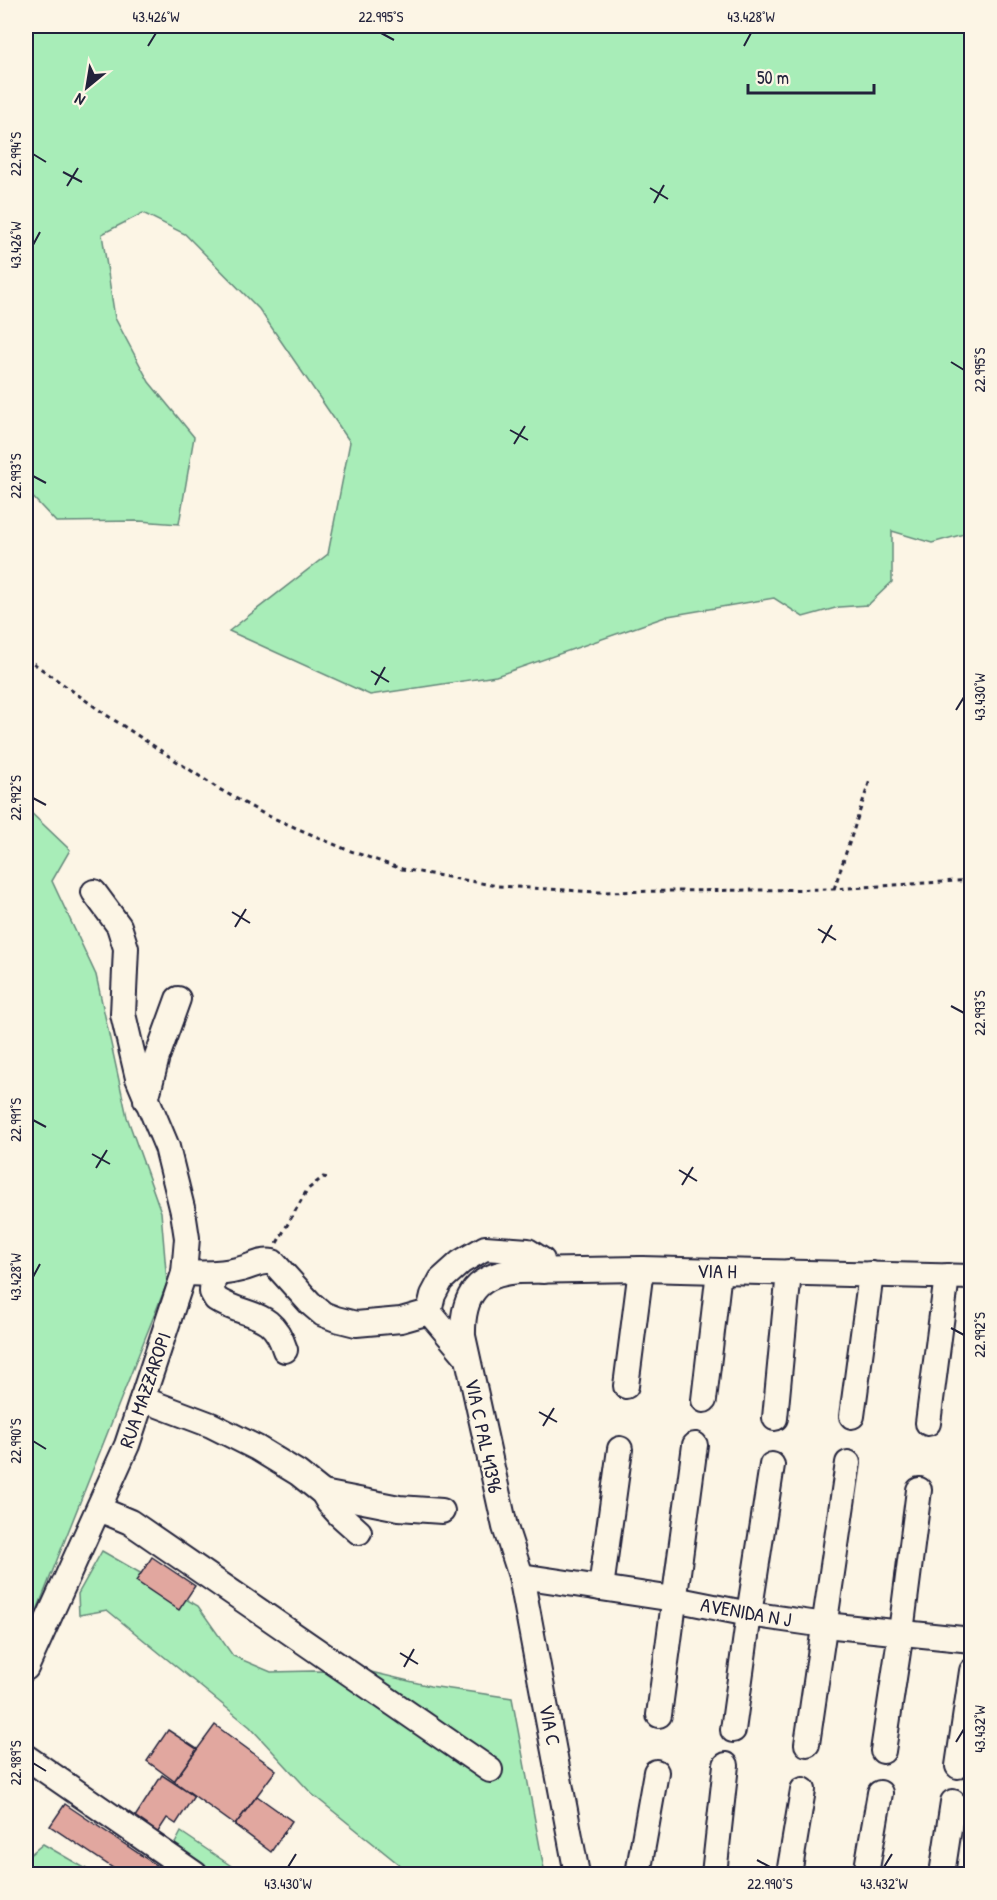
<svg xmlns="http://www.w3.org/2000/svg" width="997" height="1900" viewBox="0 0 997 1900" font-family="'Patrick Hand',sans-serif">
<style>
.green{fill:#a8edb8;stroke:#65887a;stroke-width:1.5}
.building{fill:#e1a79f;stroke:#22223b;stroke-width:1.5}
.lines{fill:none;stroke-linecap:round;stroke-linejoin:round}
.minor-casing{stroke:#22223b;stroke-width:28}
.path{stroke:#22223b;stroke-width:3;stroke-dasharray:4.5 4.5;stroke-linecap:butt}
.minor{stroke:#fcf5e5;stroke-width:24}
.ticks{fill:none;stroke:#22223b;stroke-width:2}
.labels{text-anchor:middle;stroke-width:4.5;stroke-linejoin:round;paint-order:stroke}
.street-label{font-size:20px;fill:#22223b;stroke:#fcf5e5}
.neatline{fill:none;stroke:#22223b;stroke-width:2}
.ticks-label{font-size:15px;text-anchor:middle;fill:#22223b}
</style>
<rect width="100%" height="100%" fill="#fcf5e5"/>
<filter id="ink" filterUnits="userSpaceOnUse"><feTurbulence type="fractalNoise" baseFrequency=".0167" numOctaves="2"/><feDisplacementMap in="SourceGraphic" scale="12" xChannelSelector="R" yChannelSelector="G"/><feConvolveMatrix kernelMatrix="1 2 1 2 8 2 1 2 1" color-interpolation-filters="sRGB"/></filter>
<g filter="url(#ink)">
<g class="green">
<path d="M 26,26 L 971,26 L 971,532 L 932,543 L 892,531 L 892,582 L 868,605 L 839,607 L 803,617 L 774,598 L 668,616 L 496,676 L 370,695 L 229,631 L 328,554 L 350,442 L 259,309 L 185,234 L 143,213 L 102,234 L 115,318 L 149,382 L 194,437 L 179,524 L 139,521 L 56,522 L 26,490 Z"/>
<path d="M 26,808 L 70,850 L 52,881 L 96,975 L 127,1117 L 161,1212 L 167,1283 L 26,1638 Z"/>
<path d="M 102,1551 L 198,1606 L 233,1656 L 271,1672 L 313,1671 L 371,1672 L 430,1686 L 512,1698 L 545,1874 L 411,1874 L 312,1794 L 250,1727 L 107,1610 L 79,1615 L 78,1594 Z"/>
<path d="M 181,1832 L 243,1874 L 159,1874 Z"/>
<path d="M 43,1844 L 95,1874 L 26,1874 L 26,1858 Z"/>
</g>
<g class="building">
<path d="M 152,1557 L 195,1586 L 179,1610 L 136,1581 Z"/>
<path d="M 215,1725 L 276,1770 L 235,1825 L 174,1781 Z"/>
<path d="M 168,1730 L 197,1749 L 174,1781 L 147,1761 Z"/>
<path d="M 162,1775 L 194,1796 L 176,1824 L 167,1818 L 154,1838 L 131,1823 Z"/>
<path d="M 257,1796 L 292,1821 L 271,1852 L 235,1825 Z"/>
<path d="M 65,1804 L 157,1866 L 151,1874 L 122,1874 L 50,1826 Z"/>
</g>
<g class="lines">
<defs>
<g id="minor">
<path d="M 146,1100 L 157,1057 L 178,999"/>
<path d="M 184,1273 C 203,1274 223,1274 241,1269 C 253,1266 261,1260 273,1262 L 310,1303 L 323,1314 L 336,1319 L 356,1324 L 401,1320 L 429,1312 L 467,1357"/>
<path d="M 213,1274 L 212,1292 L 216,1299 C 247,1319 272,1308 285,1350"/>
<path d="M 429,1312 L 433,1295 L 441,1280 L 461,1262 L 485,1248 L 528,1251 L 542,1260 L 543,1271"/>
<path d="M 626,1386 L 641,1269"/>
<path d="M 142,1399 L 211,1425 L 257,1448 L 298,1473 L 323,1493 L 329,1503 L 339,1514 L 359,1532"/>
<path d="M 704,1400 L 719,1271"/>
<path d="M 852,1416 L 871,1274"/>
<path d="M 775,1418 L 789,1272"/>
<path d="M 928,1423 L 947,1276"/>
<path d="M 323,1493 L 399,1508 L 442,1511"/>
<path d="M 99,1509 L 130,1522 L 490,1770"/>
<path d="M 521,1576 L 674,1599 L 749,1614 L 825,1625 L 972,1640"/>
<path d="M 601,1588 L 620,1449"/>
<path d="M 26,1668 L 127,1445 L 184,1273 L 187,1238 L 183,1212 L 167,1147 L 138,1078 L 123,1014 L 126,948 L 119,926 L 94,892"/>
<path d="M 659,1715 L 695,1445"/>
<path d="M 733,1730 L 749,1614 L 772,1465"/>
<path d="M 807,1744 L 848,1463"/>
<path d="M 883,1751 L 901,1632 L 919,1490"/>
<path d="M 26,1757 L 195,1874"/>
<path d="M 958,1766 L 972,1671"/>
<path d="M 577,1874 L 521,1576 L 505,1527 L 463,1336 C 462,1295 477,1274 519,1271 L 641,1269 L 972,1277"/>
<path d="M 638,1874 L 656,1772"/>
<path d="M 714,1874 L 726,1765"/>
<path d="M 789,1874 L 803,1790"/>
<path d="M 866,1874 L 880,1793"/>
<path d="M 942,1874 L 953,1802"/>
</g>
</defs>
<use href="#minor" class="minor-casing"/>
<g class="path">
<path d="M 26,658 L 105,714 L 219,789 L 264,814 L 345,849 L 402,869 L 498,886 L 597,892 L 834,889 L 972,880"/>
<path d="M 834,889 L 870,780"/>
<path d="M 277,1243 L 307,1190 L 323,1177 L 329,1178"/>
</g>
<use href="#minor" class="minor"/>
</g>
</g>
<path class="ticks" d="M 381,33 L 394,40M 148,46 L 156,33M 744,46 L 751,33M 33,154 L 46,162M 63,172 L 82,182M 67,186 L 78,168M 650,188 L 668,199M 654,203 L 664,185M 33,245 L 40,232M 951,362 L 964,370M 510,430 L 528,440M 514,444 L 525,426M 33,476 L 46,483M 371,671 L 389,682M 375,685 L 385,667M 956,710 L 964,697M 33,798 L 46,805M 232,912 L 250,923M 235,927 L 246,909M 818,929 L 836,940M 822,943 L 832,925M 951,1006 L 964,1013M 33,1120 L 46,1127M 92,1154 L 110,1164M 96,1168 L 107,1150M 679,1170 L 697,1181M 682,1185 L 693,1167M 33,1277 L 40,1264M 951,1328 L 964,1335M 539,1412 L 557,1422M 543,1426 L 554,1408M 33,1441 L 46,1449M 400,1653 L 418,1664M 404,1667 L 414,1649M 956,1742 L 964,1729M 33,1763 L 46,1771M 757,1860 L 770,1867M 288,1867 L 296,1854M 884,1867 L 892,1854"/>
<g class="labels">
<g class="street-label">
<text transform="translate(717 1271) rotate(1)" y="7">VIA H</text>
<text transform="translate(145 1390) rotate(-71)" y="7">RUA MAZZAROPI</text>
<text transform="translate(484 1436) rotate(78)" y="7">VIA C PAL 41396</text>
<text transform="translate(746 1612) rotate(10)" y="7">AVENIDA N J</text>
<text transform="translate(550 1725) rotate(79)" y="7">VIA C</text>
</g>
</g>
<rect width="997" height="1900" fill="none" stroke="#fcf5e5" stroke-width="66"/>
<g transform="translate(87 87) rotate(210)" stroke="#fcf5e5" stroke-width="4.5" paint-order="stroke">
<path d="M0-4.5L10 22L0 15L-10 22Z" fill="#22223b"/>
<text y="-9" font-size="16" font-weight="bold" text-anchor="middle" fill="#22223b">N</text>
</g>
<path d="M748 84v9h126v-9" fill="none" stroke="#22223b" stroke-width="3"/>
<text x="757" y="84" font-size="18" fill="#22223b" stroke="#fcf5e5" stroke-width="4.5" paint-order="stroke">50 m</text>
<rect x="33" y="33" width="931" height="1834" class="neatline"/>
<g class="ticks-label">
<text x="156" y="22">43.426°W</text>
<text x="381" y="22">22.995°S</text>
<text x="751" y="22">43.428°W</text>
<text transform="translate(16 154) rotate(-90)" y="5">22.994°S</text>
<text transform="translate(16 245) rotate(-90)" y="5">43.426°W</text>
<text transform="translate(980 370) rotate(-90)" y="5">22.995°S</text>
<text transform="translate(16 476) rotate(-90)" y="5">22.993°S</text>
<text transform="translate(980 697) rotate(-90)" y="5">43.430°W</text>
<text transform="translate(16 798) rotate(-90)" y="5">22.992°S</text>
<text transform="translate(980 1013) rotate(-90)" y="5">22.993°S</text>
<text transform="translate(16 1120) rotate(-90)" y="5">22.991°S</text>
<text transform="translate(16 1277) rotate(-90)" y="5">43.428°W</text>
<text transform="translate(980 1335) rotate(-90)" y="5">22.992°S</text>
<text transform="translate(16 1441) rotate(-90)" y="5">22.990°S</text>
<text transform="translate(980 1729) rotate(-90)" y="5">43.432°W</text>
<text transform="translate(16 1763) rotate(-90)" y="5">22.989°S</text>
<text x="288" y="1889">43.430°W</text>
<text x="770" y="1889">22.990°S</text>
<text x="884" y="1889">43.432°W</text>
</g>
</svg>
